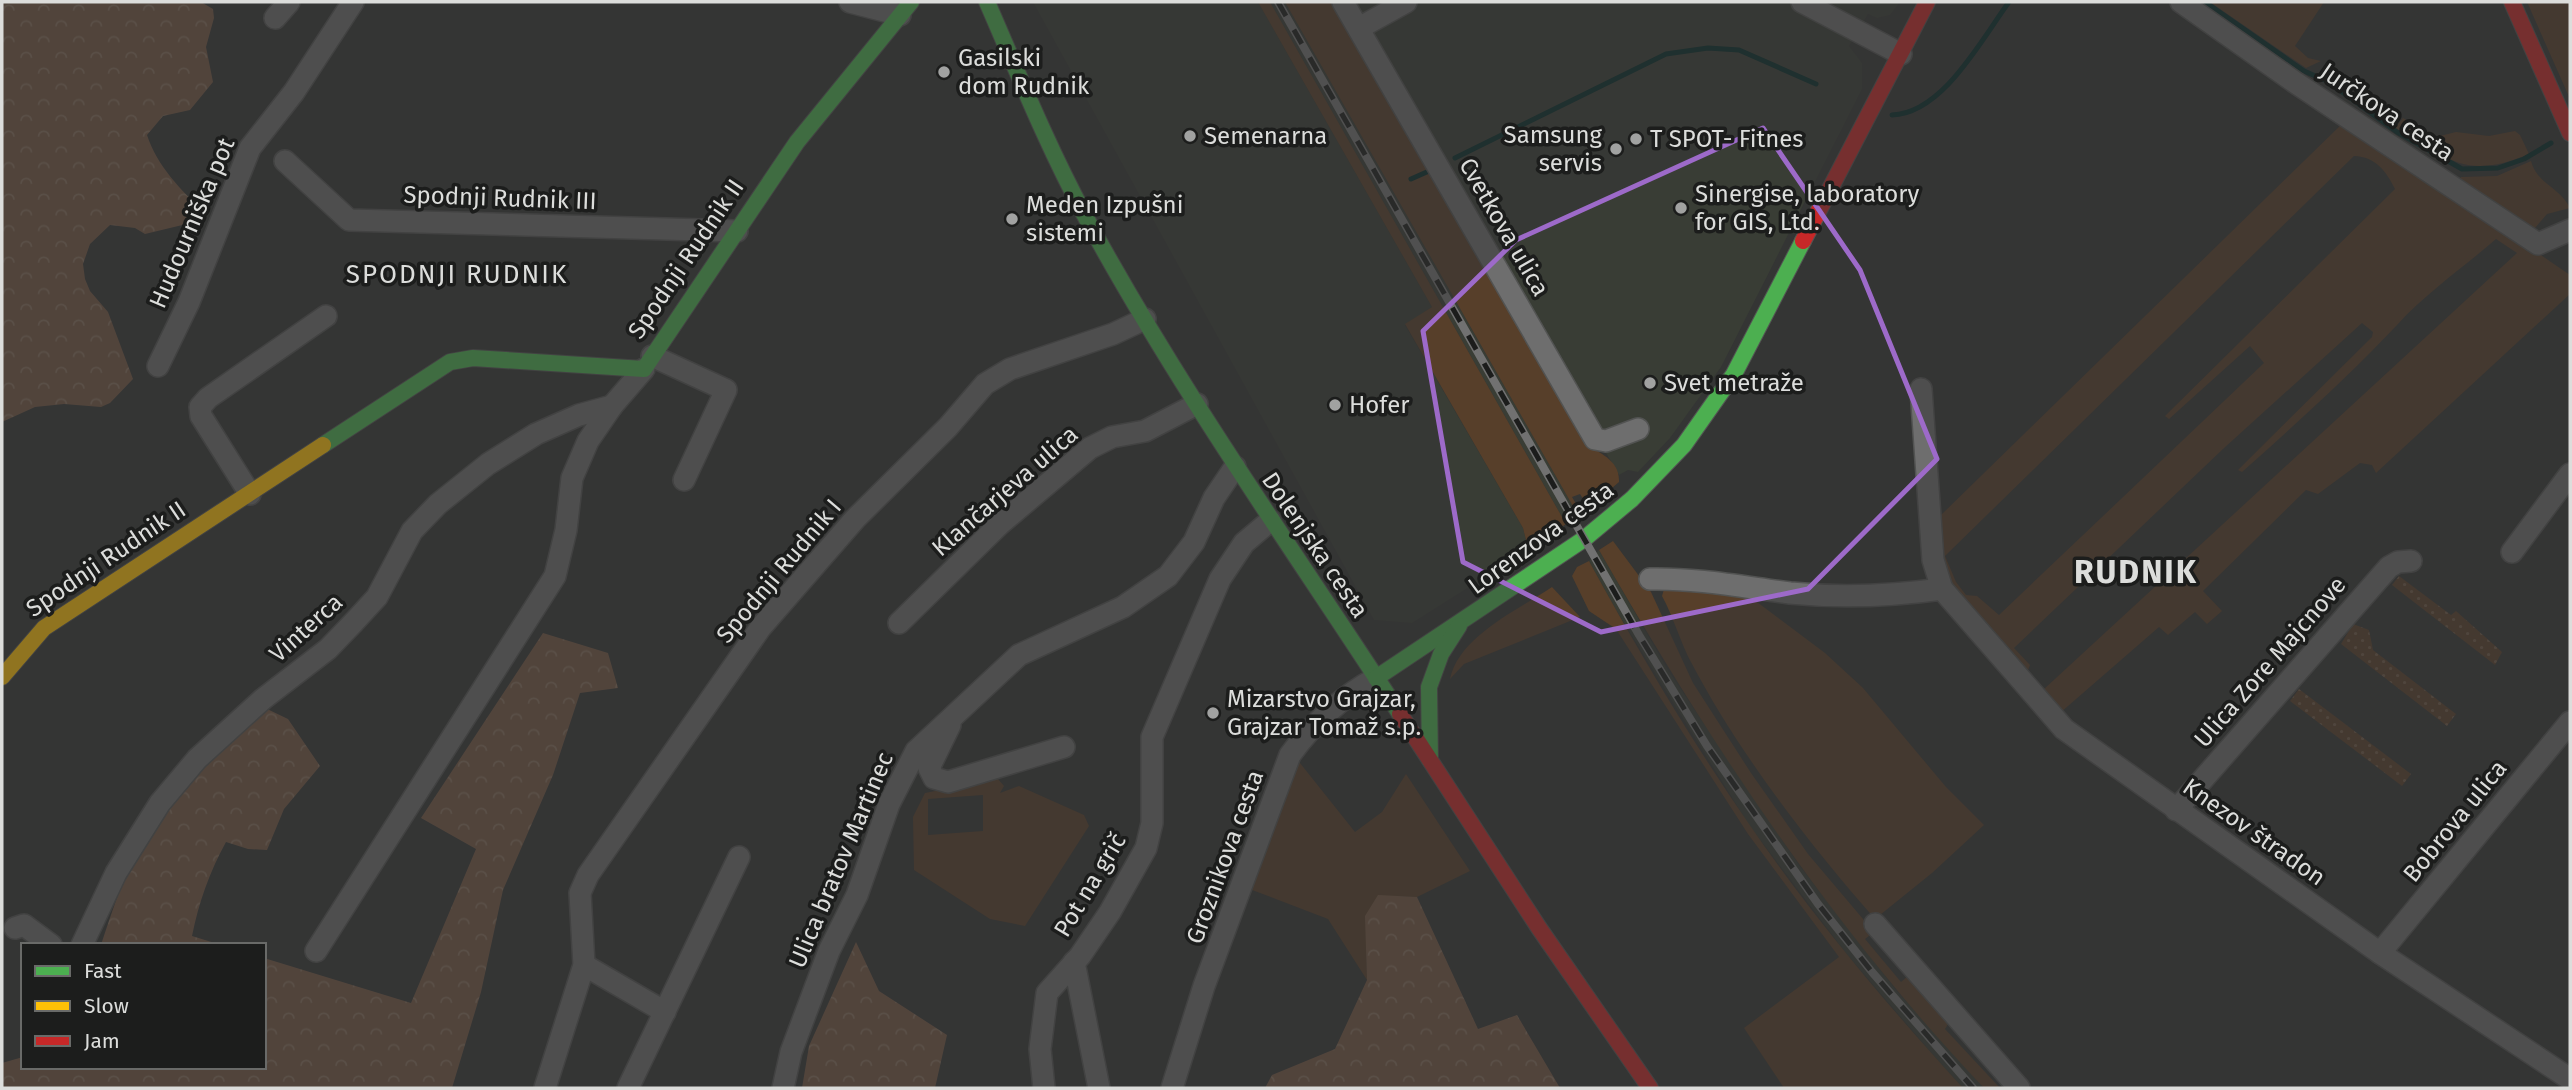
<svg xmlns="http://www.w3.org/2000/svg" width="2572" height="1090" viewBox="0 0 2572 1090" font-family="'Fira Sans',sans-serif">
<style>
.built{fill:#393d35}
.green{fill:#573f2a;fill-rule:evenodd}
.forest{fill:url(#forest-crowns)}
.garden{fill:url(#garden-dots)}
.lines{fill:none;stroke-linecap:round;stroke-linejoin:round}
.stream{stroke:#052a29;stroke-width:5}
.street-casing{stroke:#525352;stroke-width:24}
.fast-casing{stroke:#525352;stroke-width:18}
.slow-casing{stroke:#525352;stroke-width:18}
.jam-casing{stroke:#525352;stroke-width:18}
.street{stroke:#6e6e6e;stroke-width:21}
.fast{stroke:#4caf50;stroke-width:16}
.slow{stroke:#ffc107;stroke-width:16}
.jam{stroke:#c62828;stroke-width:16}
.rail-casing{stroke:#717171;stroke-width:8}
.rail{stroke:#1c1d1c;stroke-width:5;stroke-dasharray:16;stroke-linecap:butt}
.marked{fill:none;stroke:#9d6ac9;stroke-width:5;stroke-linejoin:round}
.poi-dot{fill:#a1a2a1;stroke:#1c1d1c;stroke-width:2.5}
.labels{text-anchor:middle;stroke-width:7;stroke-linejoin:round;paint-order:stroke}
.poi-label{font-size:24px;fill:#dcdddb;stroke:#1c1d1c;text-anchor:start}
.street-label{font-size:24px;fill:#dcdddb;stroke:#1c1d1c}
.neighbourhood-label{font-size:26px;letter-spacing:2px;fill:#dcdddb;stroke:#1c1d1c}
.district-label{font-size:32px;font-weight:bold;letter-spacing:2px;fill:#dcdddb;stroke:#1c1d1c}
</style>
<defs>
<pattern id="forest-crowns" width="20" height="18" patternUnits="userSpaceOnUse" patternTransform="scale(1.75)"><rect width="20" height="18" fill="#745844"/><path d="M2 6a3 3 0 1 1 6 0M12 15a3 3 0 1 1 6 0" fill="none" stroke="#87705e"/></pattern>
<pattern id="garden-dots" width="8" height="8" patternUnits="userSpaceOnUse" patternTransform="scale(1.75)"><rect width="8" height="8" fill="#573f2a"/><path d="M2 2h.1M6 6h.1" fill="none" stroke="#6f5a48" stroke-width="1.8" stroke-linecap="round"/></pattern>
</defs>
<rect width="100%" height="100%" fill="#343534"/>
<g class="built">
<path d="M 1033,2 L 1258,2 L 1432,307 L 1405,325 L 1523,528 L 1526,540 L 1523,553 L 1412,623 L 1374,620 Z"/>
<path d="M 1270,2 L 1285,2 L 1486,354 L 1578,515 L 1566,524 Z"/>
<path d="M 1332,2 L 1900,2 L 1890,15 L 1877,18 L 1868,14 L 1849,46 L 1862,63 L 1862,89 L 1721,367 L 1670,438 L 1638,472 L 1628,470 L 1619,475 L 1606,453 L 1585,443 Z"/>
<path d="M 1599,550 L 1668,670 L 1799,865 L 1896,990 L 1984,1088 L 1963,1088 L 1934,1056 L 1845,952 L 1749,825 L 1616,610 L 1589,561 Z"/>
</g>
<g class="green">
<path d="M 1258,2 L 1270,2 L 1566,524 L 1523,553 L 1526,540 L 1523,528 L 1405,324 L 1432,307 Z"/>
<path d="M 1285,2 L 1332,2 L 1585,443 C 1599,454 1620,459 1619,482 L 1589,508 L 1580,494 L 1572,497 L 1582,514 L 1578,515 Z"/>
<path d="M 2210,2 L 2324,2 L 2295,46 L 2308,58 L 2321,61 L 2306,68 Z"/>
<path d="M 2527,2 L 2570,2 L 2570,99 Z"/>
<path d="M 2403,118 L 2436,137 L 2456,132 L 2489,136 L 2515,131 L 2520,135 L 2529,154 C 2464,181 2449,158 2395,128 Z"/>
<path d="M 2345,121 L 2570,275 L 2570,294 L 2376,473 L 2372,465 L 2360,463 L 2318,494 L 2306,490 L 2203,591 L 2222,611 L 2207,624 L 2195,612 L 2168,635 L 2159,627 L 2060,713 L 2043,690 L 2517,253 L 2496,239 C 2464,267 2426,293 2398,324 C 2349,376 2296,424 2242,472 L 2238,470 L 2372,337 L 2373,332 L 2362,323 L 2223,449 L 2014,648 L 2030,665 L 2027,673 L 1951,585 L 1943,565 L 1940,516 ZM 2354,156 C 2376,157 2386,171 2395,189 L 2165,416 L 2169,419 L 2250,346 L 2264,363 L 1999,615 L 1977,596 L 1966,595 L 1956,582 L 1945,556 Z"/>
<path d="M 2531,161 C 2537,184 2560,187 2570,208 L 2547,214 L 2535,228 L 2520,223 L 2458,181 L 2461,177 L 2497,176 Z"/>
<path d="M 1613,541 L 1651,592 L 1693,683 L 1751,773 L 1808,854 L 1874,932 L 1865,939 L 1901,982 L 1909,975 L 1950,1021 L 1945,1029 L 2000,1088 L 1984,1088 C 1831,927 1709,742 1599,550 Z"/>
<path d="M 1589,561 C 1638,651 1691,740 1749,824 C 1813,917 1887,1005 1963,1088 L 1784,1088 L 1744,1028 L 1839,957 L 1748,834 L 1616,629 L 1589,611 L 1572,576 L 1577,567 Z"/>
<path d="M 1665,586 L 1749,596 L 1825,653 L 1863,688 L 1946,787 L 1984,825 L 1932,873 L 1875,919 C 1808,843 1739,753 1692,664 C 1680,642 1674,618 1662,596 Z"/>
<path d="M 1552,587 L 1580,617 L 1464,664 L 1450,679 C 1459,636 1518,610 1552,587 Z"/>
<path d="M 1296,758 L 1355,832 L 1382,812 L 1406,774 L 1470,871 L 1417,897 L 1378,896 L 1366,916 L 1367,980 L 1328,919 L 1247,888 Z"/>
<path d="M 998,779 L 1004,786 L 1000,793 L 1019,786 L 1084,815 L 1089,826 L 1025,926 L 990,919 L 914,870 L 913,817 L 925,793 ZM 983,795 L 983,831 L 928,835 L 928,799 Z"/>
</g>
<g class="forest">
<path d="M 2,2 L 201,2 L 213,9 L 214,18 L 206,47 L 213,82 L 190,110 L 163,116 L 147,135 C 157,166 181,190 204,212 L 199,221 L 145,234 L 135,228 L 110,225 L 90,244 L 83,264 L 85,279 L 90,291 L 108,312 L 133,379 L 110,403 L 101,407 L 64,404 L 35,407 L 2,422 Z"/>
<path d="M 543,633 L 608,653 L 618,688 L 580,693 L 553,775 L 503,890 L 481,992 L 452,1088 L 2,1088 L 2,1063 L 23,1057 L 23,1067 L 264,1067 L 264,958 L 411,1003 L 476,849 L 421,818 Z"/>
<path d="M 265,708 L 288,719 L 320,766 L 284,809 L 267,850 L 248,849 L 226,842 C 209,873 199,902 192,936 L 221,945 L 101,945 C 113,909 126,867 147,835 C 180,787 223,747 265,708 Z"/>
<path d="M 1378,895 L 1417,897 L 1478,1029 L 1517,1015 L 1560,1088 L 1265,1088 L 1272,1075 L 1335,1049 L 1367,980 L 1365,916 Z"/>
<path d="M 856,942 L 879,991 L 947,1035 L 935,1088 L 802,1088 L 809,1046 Z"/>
</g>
<g class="garden">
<path d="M 2399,576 L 2451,615 L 2456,611 L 2502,652 L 2495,665 L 2392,585 Z"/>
<path d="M 2353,624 L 2369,630 L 2373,650 L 2456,714 L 2447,726 L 2341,644 Z"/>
<path d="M 2299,689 L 2411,774 L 2402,786 L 2290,701 Z"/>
</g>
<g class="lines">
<g class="stream">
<path d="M 2205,2 L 2304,71 L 2327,81 L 2397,132 L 2462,169 L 2498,168 L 2524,159 L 2551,143"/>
<path d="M 1892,115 C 1943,113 1981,40 2009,2"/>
<path d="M 1455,158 L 1666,54 L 1708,48 L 1739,50 L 1816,84"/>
<path d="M 1411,179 L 1429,171"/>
</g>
<defs>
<g id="street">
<path d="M 850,2 L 900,15"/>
<path d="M 1343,2 L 1595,439 L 1606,441 L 1638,429"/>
<path d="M 1802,2 L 1901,54"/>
<path d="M 2181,2 L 2296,83 L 2538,244 L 2570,230"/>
<path d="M 275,18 L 289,2"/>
<path d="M 1359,28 L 1406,2"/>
<path d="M 285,161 L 349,220 L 737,231"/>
<path d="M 652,356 L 726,390 L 684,480"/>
<path d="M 158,366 L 189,302 L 250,148 L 294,92 L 353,2"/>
<path d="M 1921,389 L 1933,560 L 1942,589"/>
<path d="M 250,494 L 201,416 L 200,407 L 208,398 L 326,316"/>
<path d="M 2512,552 L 2570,474"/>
<path d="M 1650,579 C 1697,578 1743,587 1790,593 C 1841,598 1891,596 1942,589 L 2064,729 L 2380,953 L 2570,1079"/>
<path d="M 899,623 L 1000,524 L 1090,448 L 1112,437 L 1145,431 L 1197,404"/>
<path d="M 950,725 L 929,768 L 934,778 L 948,782 L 1064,747"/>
<path d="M 2176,810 L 2389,567 L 2398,562 L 2411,561"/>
<path d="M 1875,924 L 2019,1088"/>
<path d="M 15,928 L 24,925 L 51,945"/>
<path d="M 82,945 L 116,873 L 160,803 L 197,759 L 263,699 L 328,649 L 354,622 L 377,597 L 412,531 L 438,504 L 488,464 L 536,434 L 579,415 L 612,406"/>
<path d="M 316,951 L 555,576 L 566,530 L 572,478 L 588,441 L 612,406 L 644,369"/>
<path d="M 2380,953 L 2570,722"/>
<path d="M 1074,962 L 1099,1088"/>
<path d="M 584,965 L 665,1012"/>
<path d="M 545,1088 L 584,965 L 580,893 L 588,875 L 761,627 L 855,519 L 948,427 L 985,384 L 1010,369 L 1113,334 L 1145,319"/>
<path d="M 628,1088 L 739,857"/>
<path d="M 783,1088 L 791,1052 L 829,951 L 857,895 L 889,804 L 916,751 L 1019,655 L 1123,607 L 1168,576 L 1194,542 L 1214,498 L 1235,467"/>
<path d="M 1044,1088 L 1040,1049 L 1047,993 L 1080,956 L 1110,912 L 1146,848 L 1152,823 L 1152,737 L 1220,579 L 1244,543 L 1270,521"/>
<path d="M 1172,1088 L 1204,986 L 1290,755 C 1314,722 1341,697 1376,678"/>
</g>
<g id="fast">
<path d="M 987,2 C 1018,73 1047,145 1084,214 C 1178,388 1293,549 1400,714"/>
<path d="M 323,445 L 450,362 L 473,358 L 644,369 L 797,142 L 911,2"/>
<path d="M 1376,678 L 1584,539 L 1632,499 L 1684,445 L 1734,374 L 1803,241"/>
<path d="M 1430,760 L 1429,687 L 1441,654 L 1459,626"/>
</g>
<path id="slow" d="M 2,677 L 44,628 L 323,445"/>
<g id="jam">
<path d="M 2512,2 L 2570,133"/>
<path d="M 1803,241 L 1927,2"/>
<path d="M 1400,714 L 1539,928 L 1650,1088"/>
</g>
</defs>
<use href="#street" class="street-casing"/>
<use href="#fast" class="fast-casing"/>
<use href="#slow" class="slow-casing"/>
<use href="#jam" class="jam-casing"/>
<use href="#street" class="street"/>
<use href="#fast" class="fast"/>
<use href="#slow" class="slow"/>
<use href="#jam" class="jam"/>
<defs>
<path id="rail" d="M 1278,2 L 1639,635 L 1707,746 L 1818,904 L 1872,972 L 1973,1088"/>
</defs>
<use href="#rail" class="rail-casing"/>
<use href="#rail" class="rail"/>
</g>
<path d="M0 0H2572V1090H0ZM 1763,128 L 1860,270 L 1937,459 L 1808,589 L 1601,632 L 1463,562 L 1423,331 L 1516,240 Z" fill="#343534" fill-opacity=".55" fill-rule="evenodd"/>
<path class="marked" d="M 1763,128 L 1860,270 L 1937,459 L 1808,589 L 1601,632 L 1463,562 L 1423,331 L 1516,240 Z"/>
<g class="poi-dot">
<circle cx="944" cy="72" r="7"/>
<circle cx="1190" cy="136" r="7"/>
<circle cx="1636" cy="139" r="7"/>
<circle cx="1616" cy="149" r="7"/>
<circle cx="1681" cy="208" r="7"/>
<circle cx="1012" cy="219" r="7"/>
<circle cx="1650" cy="383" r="7"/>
<circle cx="1335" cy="405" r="7"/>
<circle cx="1213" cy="713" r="7"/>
</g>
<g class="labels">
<g class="poi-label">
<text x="958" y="66">Gasilski<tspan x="958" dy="28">dom Rudnik</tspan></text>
<text x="1602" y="143" text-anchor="end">Samsung<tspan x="1602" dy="28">servis</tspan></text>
<text x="1204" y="144">Semenarna</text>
<text x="1650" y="147">T SPOT- Fitnes</text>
<text x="1695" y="202">Sinergise, laboratory<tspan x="1695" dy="28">for GIS, Ltd.</tspan></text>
<text x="1026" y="213">Meden Izpušni<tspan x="1026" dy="28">sistemi</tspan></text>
<text x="1664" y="391">Svet metraže</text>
<text x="1349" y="413">Hofer</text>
<text x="1227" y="707">Mizarstvo Grajzar,<tspan x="1227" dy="28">Grajzar Tomaž s.p.</tspan></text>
</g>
<g class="street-label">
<text transform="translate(2387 112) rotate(34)" y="8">Jurčkova cesta</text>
<text transform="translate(500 198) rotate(2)" y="8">Spodnji Rudnik III</text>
<text transform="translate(192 223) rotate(-67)" y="8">Hudourniška pot</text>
<text transform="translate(1504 227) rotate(60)" y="8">Cvetkova ulica</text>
<text transform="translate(686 259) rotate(-56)" y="8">Spodnji Rudnik II</text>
<text transform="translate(1005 491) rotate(-41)" y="8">Klančarjeva ulica</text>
<text transform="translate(1541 538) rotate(-36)" y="8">Lorenzova cesta</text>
<text transform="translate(1315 545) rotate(56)" y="8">Dolenjska cesta</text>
<text transform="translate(106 559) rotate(-34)" y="8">Spodnji Rudnik II</text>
<text transform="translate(779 571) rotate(-50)" y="8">Spodnji Rudnik I</text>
<text transform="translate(306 628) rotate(-42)" y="8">Vinterca</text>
<text transform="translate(2270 662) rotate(-49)" y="8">Ulica Zore Majcnove</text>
<text transform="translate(2455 821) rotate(-51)" y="8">Bobrova ulica</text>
<text transform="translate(2254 832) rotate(35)" y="8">Knezov štradon</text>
<text transform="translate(1225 857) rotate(-70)" y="8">Groznikova cesta</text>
<text transform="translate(841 860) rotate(-67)" y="8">Ulica bratov Martinec</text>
<text transform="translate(1090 885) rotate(-59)" y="8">Pot na grič</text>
</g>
<g class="neighbourhood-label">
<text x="457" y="283">SPODNJI RUDNIK</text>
</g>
<g class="district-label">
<text x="2136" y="583">RUDNIK</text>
</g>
</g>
<rect width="2572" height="1090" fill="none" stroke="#dcdddb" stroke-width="7"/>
<rect x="21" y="943" width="245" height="126" fill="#1c1d1c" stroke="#696a68" stroke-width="2"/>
<rect x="35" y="966" width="35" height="10" fill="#4caf50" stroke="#696a68" stroke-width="2"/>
<text x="84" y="978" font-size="21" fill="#dcdddb">Fast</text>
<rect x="35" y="1001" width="35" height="10" fill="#ffc107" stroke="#696a68" stroke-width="2"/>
<text x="84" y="1013" font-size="21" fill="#dcdddb">Slow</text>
<rect x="35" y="1036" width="35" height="10" fill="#c62828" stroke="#696a68" stroke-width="2"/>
<text x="84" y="1048" font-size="21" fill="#dcdddb">Jam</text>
</svg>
